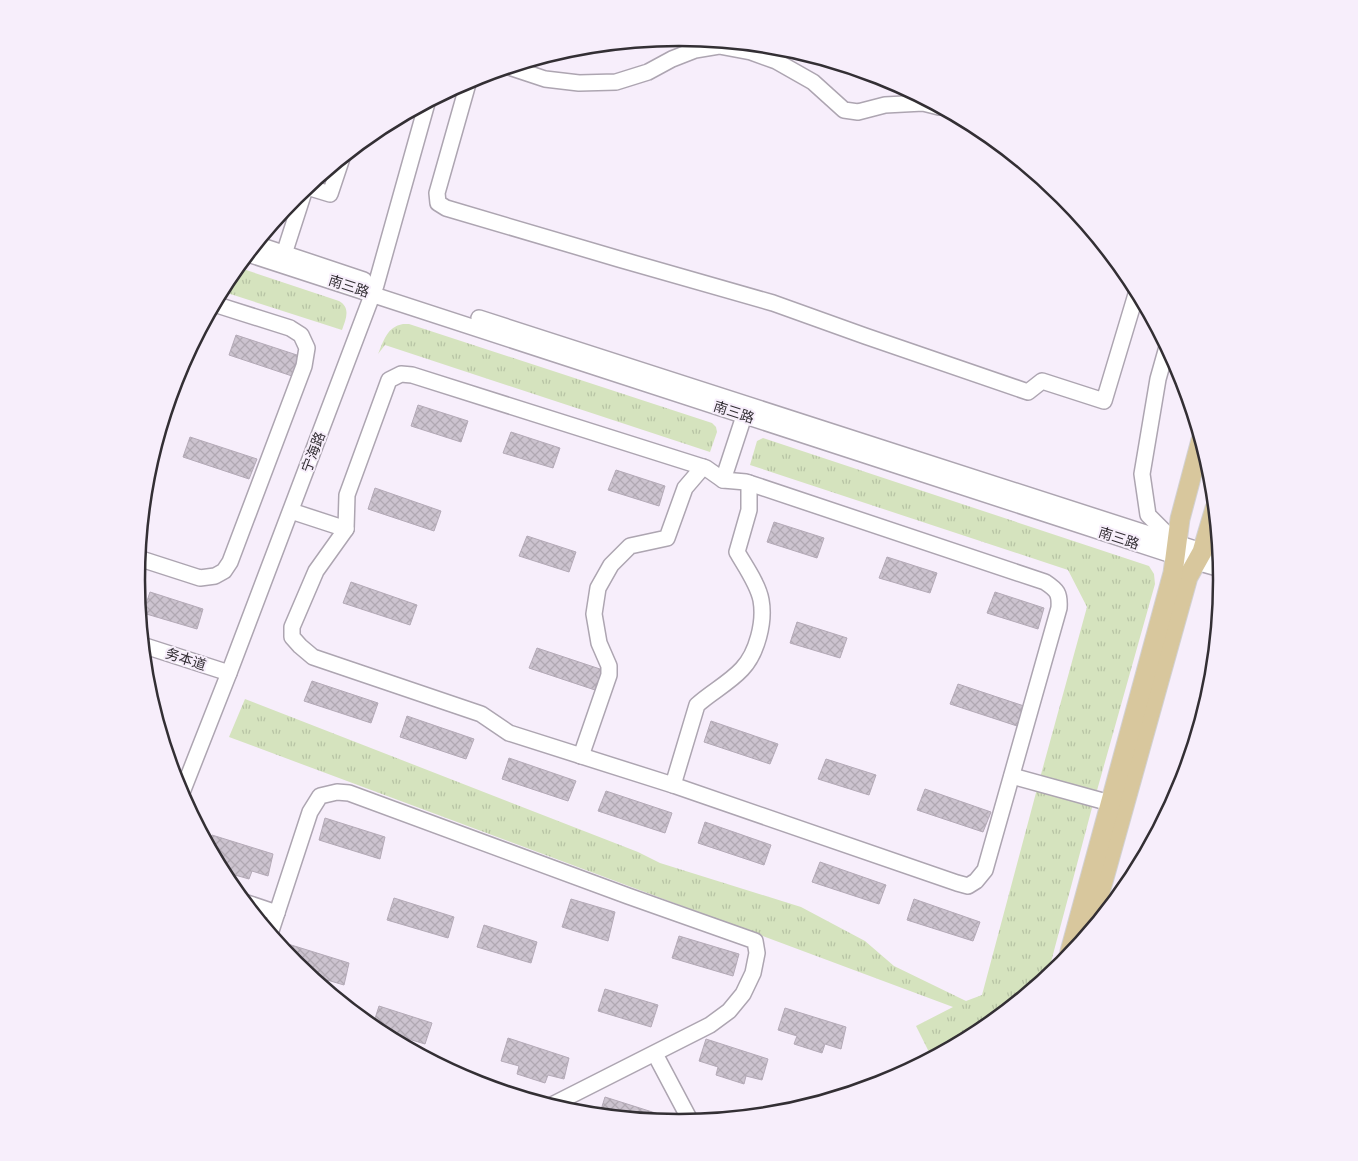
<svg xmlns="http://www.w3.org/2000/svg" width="1358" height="1161" viewBox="0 0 1358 1161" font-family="'Public Sans','Noto Sans SC',sans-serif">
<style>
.grass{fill:url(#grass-tufts)}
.building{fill:url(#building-cross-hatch);stroke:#b4aab7}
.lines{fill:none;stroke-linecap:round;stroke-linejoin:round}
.minor-casing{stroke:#ada5b1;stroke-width:18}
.major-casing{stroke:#d2d1d2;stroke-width:21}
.minor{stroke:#fff;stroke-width:15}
.major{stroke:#d8c79d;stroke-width:19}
.labels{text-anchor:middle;stroke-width:4;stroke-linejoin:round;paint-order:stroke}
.street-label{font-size:14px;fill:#332f34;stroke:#f7eefb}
.rim{fill:none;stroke:#332f34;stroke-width:2.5}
</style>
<defs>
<pattern id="grass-tufts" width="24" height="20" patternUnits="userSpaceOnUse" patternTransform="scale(1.25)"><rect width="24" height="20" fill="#d5e3be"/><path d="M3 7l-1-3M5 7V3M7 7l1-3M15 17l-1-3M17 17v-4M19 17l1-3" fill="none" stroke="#b7c3a4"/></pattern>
<pattern id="building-cross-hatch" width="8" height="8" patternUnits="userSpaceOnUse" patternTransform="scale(1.25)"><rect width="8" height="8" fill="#ccc3cf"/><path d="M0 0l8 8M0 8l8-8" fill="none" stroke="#b0a8b2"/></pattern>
</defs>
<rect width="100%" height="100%" fill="#f7eefb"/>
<g class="grass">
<path d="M 237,267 L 339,301 C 351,308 346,319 342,330 L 221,291 L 228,279 Z"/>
<path d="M 403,324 L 409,324 L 712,423 L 716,427 L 717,432 L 710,452 L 385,345 L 378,354 C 384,340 387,327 403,324 Z"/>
<path d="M 763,438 L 1149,566 L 1154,574 L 1155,584 L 1096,794 L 1040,778 L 1087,607 L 1068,570 L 750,465 L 757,441 Z"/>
<path d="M 245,699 L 638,852 L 660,863 L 801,907 L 865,941 L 894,966 L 966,1001 L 982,995 L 1037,789 L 1093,804 L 1047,977 L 980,1032 L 932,1058 L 916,1026 L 953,1007 L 229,737 Z"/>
</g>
<g class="building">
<path d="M 203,326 L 196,346 L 192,345 Z"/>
<path d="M 236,335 L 303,357 L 295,377 L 229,355 Z"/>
<path d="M 418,405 L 468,421 L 461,442 L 411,426 Z"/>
<path d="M 511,432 L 560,448 L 553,468 L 503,453 Z"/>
<path d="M 190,437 L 257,459 L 249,479 L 183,457 Z"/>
<path d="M 616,470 L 665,486 L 659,506 L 608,490 Z"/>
<path d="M 375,488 L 441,511 L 434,531 L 368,509 Z"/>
<path d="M 774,522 L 824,538 L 817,558 L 767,542 Z"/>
<path d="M 527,536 L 576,552 L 569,572 L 519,556 Z"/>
<path d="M 887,557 L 937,573 L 930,593 L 879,578 Z"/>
<path d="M 351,582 L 417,605 L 410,625 L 343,603 Z"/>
<path d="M 150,592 L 203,609 L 197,629 L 143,613 Z"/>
<path d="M 995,592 L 1044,608 L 1038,629 L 987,613 Z"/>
<path d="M 797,622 L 847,638 L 840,658 L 790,643 Z"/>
<path d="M 537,648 L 603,670 L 595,690 L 529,668 Z"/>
<path d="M 312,681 L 378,703 L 371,723 L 304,701 Z"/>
<path d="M 958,684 L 1024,706 L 1017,726 L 950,704 Z"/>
<path d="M 407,716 L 474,739 L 466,759 L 400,737 Z"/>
<path d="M 711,721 L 778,744 L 770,764 L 704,742 Z"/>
<path d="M 509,758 L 576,781 L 568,801 L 502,779 Z"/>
<path d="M 826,759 L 876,775 L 869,795 L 818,779 Z"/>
<path d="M 925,789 L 991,812 L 983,832 L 917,810 Z"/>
<path d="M 606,791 L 672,813 L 665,833 L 598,811 Z"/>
<path d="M 325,818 L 385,837 L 380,859 L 319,840 Z"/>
<path d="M 705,822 L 771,845 L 764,865 L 698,843 Z"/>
<path d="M 212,835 L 273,854 L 268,876 L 252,871 L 249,879 L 221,871 L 224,863 L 216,861 L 208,847 Z"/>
<path d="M 820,862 L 886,885 L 879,904 L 812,882 Z"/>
<path d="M 394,898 L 454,917 L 448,938 L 387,920 Z"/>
<path d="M 571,899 L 615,912 L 608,941 L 562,927 Z"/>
<path d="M 914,899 L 980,922 L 973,941 L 907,920 Z"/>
<path d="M 484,925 L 537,942 L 531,963 L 477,947 Z"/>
<path d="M 679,936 L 739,954 L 733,976 L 672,958 Z"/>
<path d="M 288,944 L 349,963 L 344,985 L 327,980 L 325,988 L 323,988 L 295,964 L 285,952 Z"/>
<path d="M 605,989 L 658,1005 L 651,1027 L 598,1011 Z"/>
<path d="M 379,1006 L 432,1023 L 425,1044 L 372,1028 Z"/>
<path d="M 785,1008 L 846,1027 L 841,1049 L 825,1044 L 822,1053 L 794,1044 L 797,1036 L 778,1030 Z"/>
<path d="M 508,1038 L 569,1058 L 564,1079 L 548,1075 L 545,1083 L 517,1074 L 519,1066 L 501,1061 Z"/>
<path d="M 706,1039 L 768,1059 L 762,1080 L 746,1076 L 744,1084 L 716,1075 L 718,1067 L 699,1061 Z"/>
<path d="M 605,1097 L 665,1116 L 663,1122 L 599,1116 Z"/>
</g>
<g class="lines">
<defs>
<g id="minor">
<path d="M 509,67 L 545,79 L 579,83 L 616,82 L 648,72 L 672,59 L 695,50 L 719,46 L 751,52 L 776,61 L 813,82 L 844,110 L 858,112 L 885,105 L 923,103 L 939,107"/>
<path d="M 469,80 L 437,193 L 438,203 L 446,208 L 619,259 L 773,303 L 865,336 L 1028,392 L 1042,381 L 1104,401 L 1137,291"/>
<path d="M 307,187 L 330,194 L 342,158"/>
<path d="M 256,244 L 364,280"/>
<path d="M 248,254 L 1175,556 L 1221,569"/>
<path d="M 284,254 L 305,189"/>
<path d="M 479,318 L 1220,557"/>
<path d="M 1167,347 L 1158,379 L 1142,474 L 1148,515 L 1175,542"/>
<path d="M 401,374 L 412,375 L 706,468 L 723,480 L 746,482 L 1045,582 C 1057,590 1060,593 1059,608 L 985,870 L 976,881 L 968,886 L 957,883 L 673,785 L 509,733 L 481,714 L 313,657 L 300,646 L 292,637 L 292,627 L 316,571 L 346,529 L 347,495 L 389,380 Z"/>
<path d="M 723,480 L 744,416"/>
<path d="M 291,511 L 346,529"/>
<path d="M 138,558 L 200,578 L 215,576 L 224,571 L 230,562 L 304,366 L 307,348 L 301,335 L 290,328 L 214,304"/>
<path d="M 142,645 L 229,673"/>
<path d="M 581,756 L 609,675 L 609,666 L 599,643 L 594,614 L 598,588 L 611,565 L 630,546 L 667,538 L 685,488 L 703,467"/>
<path d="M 1012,776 L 1110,803"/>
<path d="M 673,785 L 697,705 C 711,692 728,684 742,669 C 757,653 765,622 761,600 C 758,584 745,566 737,552 L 749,510 L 749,483"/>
<path d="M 181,795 L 229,673 L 376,285 L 427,103"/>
<path d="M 244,902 L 277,913"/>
<path d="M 270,934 L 310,812 L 320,796 L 337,792 L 349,793 L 628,896 L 755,941 L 757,953 L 753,973 L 743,994 L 729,1011 L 710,1025 L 550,1106"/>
<path d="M 655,1054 L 691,1122"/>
</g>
<g id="major">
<path d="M 1089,932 L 1188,577 L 1202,552 L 1215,508"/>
<path d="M 1068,959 L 1173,573 L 1180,519 L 1201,440"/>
</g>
</defs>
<use href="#minor" class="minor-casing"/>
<use href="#major" class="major-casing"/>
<use href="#minor" class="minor"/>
<use href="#major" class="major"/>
</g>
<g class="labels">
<g class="street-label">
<text transform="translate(349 286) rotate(18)" y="5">南三路</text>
<text transform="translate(734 412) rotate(18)" y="5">南三路</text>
<text transform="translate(313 452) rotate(-69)" y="5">宁海路</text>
<text transform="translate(1119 538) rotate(18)" y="5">南三路</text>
<text transform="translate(186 659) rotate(18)" y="5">务本道</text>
</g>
</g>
<path d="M0 0H1358V1161H0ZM145 580a534 534 0 1 1 1068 0a534 534 0 1 1-1068 0Z" fill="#f7eefb" fill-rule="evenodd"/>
<path class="rim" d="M145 580a534 534 0 1 1 1068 0a534 534 0 1 1-1068 0Z"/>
</svg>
